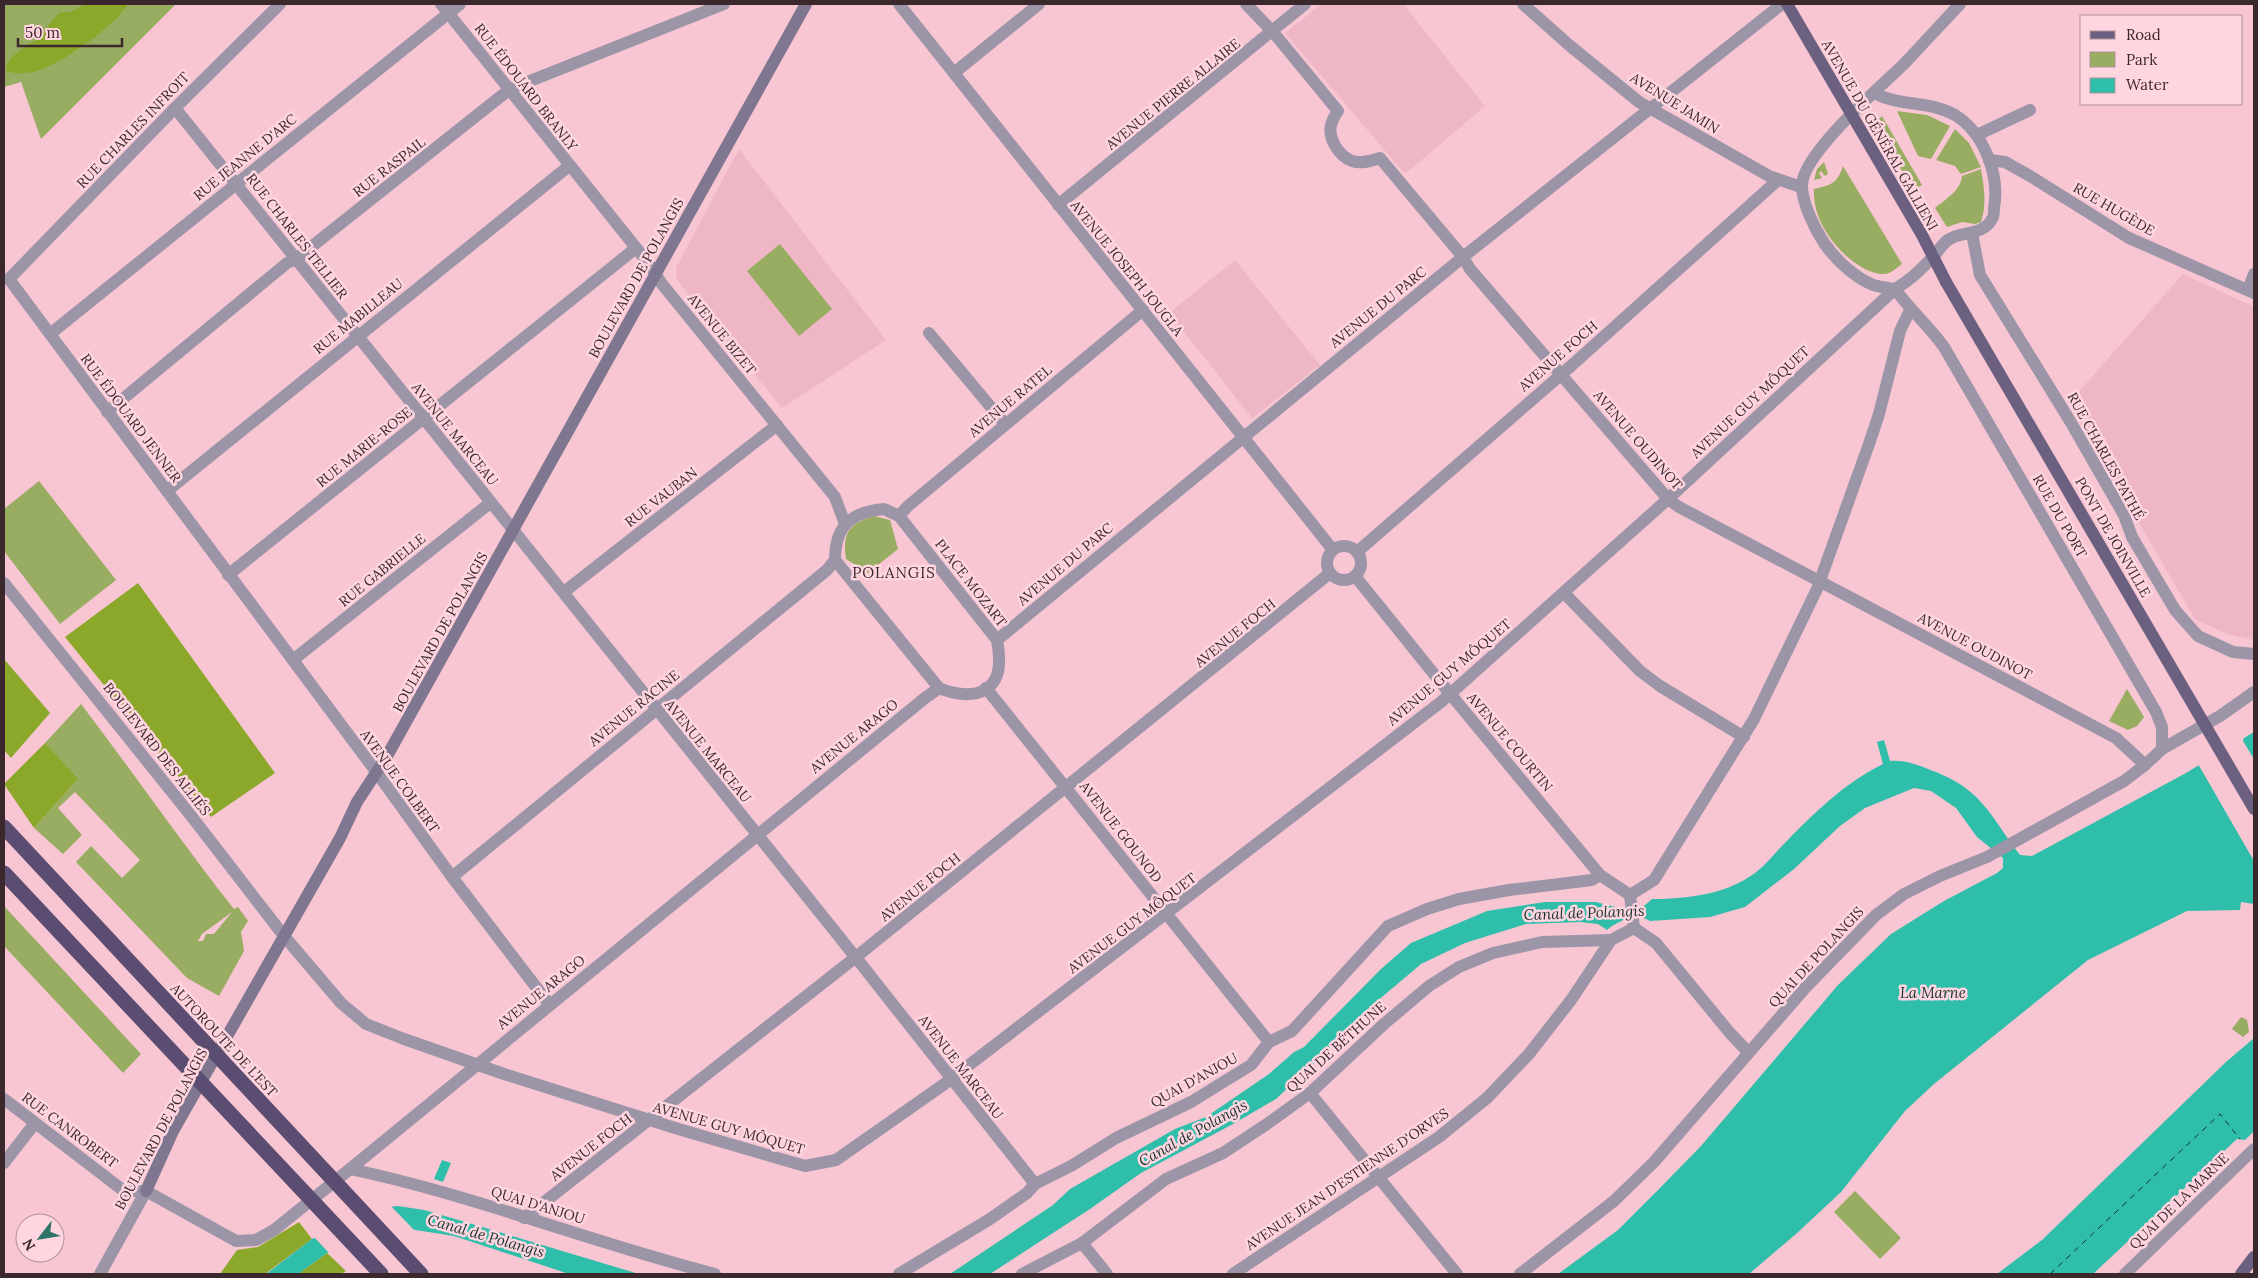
<svg xmlns="http://www.w3.org/2000/svg" width="2258" height="1278" viewBox="0 0 2258 1278" font-family="Lora,serif">
<style>
.built{fill:#efb6c5}
.green{fill:#98ad61;fill-rule:evenodd}
.forest{fill:#8ca82a}
.water{fill:#2fbeaa}
.pier{fill:#f8c5d2}
.lines{fill:none;stroke-linecap:round;stroke-linejoin:round}
.ferry{stroke:#16332e;stroke-width:1;stroke-dasharray:6 5;stroke-linecap:butt}
.street{stroke:#9b95a7;stroke-width:12}
.secondary{stroke:#7f7690;stroke-width:12}
.primary{stroke:#6b607f;stroke-width:12}
.primary-bridge{stroke:#6b607f;stroke-width:12}
.highway-bridge{stroke:#5a4d71;stroke-width:15}
.labels{text-anchor:middle;stroke-width:5;stroke-linejoin:round;paint-order:stroke}
.street-label{font-size:14px;fill:#3b282d;stroke:#ffd5e0}
.neighbourhood-label{font-size:15px;letter-spacing:1px;fill:#3b282d;stroke:#ffd5e0}
.water-label{font-size:15px;font-style:italic;fill:#16332e;stroke:#ffd5e0}
</style>
<rect width="100%" height="100%" fill="#f8c5d2"/>
<g class="built">
<path d="M 1322,4 L 1403,4 L 1485,106 L 1405,174 L 1285,33 Z"/>
<path d="M 739,149 L 886,340 L 782,408 L 677,280 L 676,268 Z"/>
<path d="M 1235,260 L 1320,365 L 1252,418 L 1169,313 Z"/>
<path d="M 2183,274 L 2254,307 L 2254,640 L 2227,634 L 2195,619 L 2069,403 Z"/>
</g>
<g class="green">
<path d="M 4,4 L 176,4 L 41,139 L 21,82 L 4,87 Z"/>
<path d="M 1897,111 L 1927,115 L 1950,126 L 1931,159 L 1918,156 Z"/>
<path d="M 1882,116 L 1922,185 L 1913,190 L 1874,123 Z"/>
<path d="M 1955,129 L 1969,143 L 1981,167 L 1961,174 L 1955,166 L 1936,160 Z"/>
<path d="M 1824,162 L 1828,174 L 1825,176 L 1821,171 L 1819,173 L 1822,178 L 1814,180 L 1817,169 Z"/>
<path d="M 1843,166 L 1902,264 C 1898,267 1893,271 1889,273 C 1881,276 1871,272 1863,268 C 1837,253 1812,221 1814,189 C 1831,185 1837,184 1843,166 Z"/>
<path d="M 1981,169 C 1984,188 1987,204 1981,222 L 1975,224 L 1962,222 L 1947,227 L 1935,208 C 1946,199 1961,190 1962,176 Z"/>
<path d="M 780,244 L 832,309 L 799,336 L 747,271 Z"/>
<path d="M 39,481 L 116,580 L 60,624 L 4,551 L 4,509 Z"/>
<path d="M 874,516 L 890,520 L 898,549 L 868,573 L 846,559 C 842,532 849,524 874,516 Z"/>
<path d="M 2127,689 L 2144,717 L 2137,726 L 2128,730 L 2109,721 Z"/>
<path d="M 81,704 C 133,772 181,842 234,909 L 238,907 L 248,921 L 241,932 L 244,951 L 219,996 L 187,978 L 76,862 L 91,846 L 122,878 L 140,860 L 75,792 L 58,808 L 82,835 L 63,854 L 34,828 L 77,780 L 45,743 ZM 232,912 L 214,934 L 206,934 L 203,941 L 198,941 L 202,934 Z"/>
<path d="M 4,906 L 141,1054 L 123,1073 L 4,946 Z"/>
<path d="M 2241,1017 L 2247,1020 L 2249,1032 L 2243,1037 L 2232,1029 Z"/>
<path d="M 1855,1191 L 1901,1238 L 1880,1259 L 1834,1212 Z"/>
</g>
<g class="forest">
<path d="M 85,4 L 128,4 C 114,27 55,70 28,73 C 20,74 13,73 6,71 C 8,52 32,46 43,33 C 49,25 53,18 61,12 L 71,12 Z"/>
<path d="M 138,583 L 275,773 L 211,817 L 65,637 Z"/>
<path d="M 4,659 L 50,713 L 11,758 L 4,750 Z"/>
<path d="M 45,743 L 78,779 L 34,828 L 4,784 Z"/>
<path d="M 299,1222 L 312,1239 L 265,1274 L 220,1274 L 237,1250 L 258,1247 Z"/>
<path d="M 327,1253 L 346,1271 L 341,1274 L 298,1274 Z"/>
</g>
<g class="water">
<path d="M 2254,732 L 2254,904 L 2241,902 L 2240,910 L 2187,911 L 2088,960 L 1934,1084 L 1905,1111 L 1841,1192 L 1796,1234 L 1749,1274 L 1558,1274 L 1618,1230 L 1658,1190 L 1701,1146 L 1838,985 L 1891,934 L 1944,901 L 1997,873 L 2003,868 L 2003,858 L 1977,837 L 1956,808 L 1931,791 L 1914,788 L 1865,808 L 1840,826 L 1794,869 L 1745,907 L 1710,917 L 1650,921 C 1636,912 1618,921 1607,930 L 1598,924 L 1580,922 L 1526,924 L 1465,943 L 1421,964 L 1369,1008 L 1338,1041 L 1276,1099 L 1233,1124 L 1141,1173 L 1090,1209 L 990,1274 L 950,1274 L 1053,1205 L 1070,1189 L 1175,1129 L 1206,1117 L 1269,1074 L 1294,1052 L 1304,1047 L 1381,969 L 1411,943 L 1487,911 L 1545,902 L 1596,902 L 1619,908 L 1644,906 L 1652,899 C 1689,899 1732,894 1761,868 C 1768,862 1775,853 1782,846 C 1812,815 1844,783 1883,764 L 1877,742 L 1884,740 L 1890,761 C 1903,760 1916,764 1928,769 C 1982,788 1988,813 2020,855 L 2032,856 L 2186,773 Z"/>
<path d="M 2254,1038 L 2254,1131 L 2245,1140 L 2237,1139 L 2093,1274 L 1997,1274 L 2042,1240 L 2226,1062 Z"/>
<path d="M 442,1160 L 451,1163 L 443,1182 L 434,1179 Z"/>
<path d="M 398,1206 L 424,1210 L 462,1221 L 639,1274 L 569,1274 L 454,1236 L 390,1226 L 327,1253 L 298,1274 L 266,1274 L 312,1239 L 378,1208 Z"/>
</g>
<g class="pier">
<path d="M 2244,736 L 2243,741 L 2254,759 L 2254,861 L 2198,764 L 2195,764 Z"/>
<path d="M 389,1204 L 416,1232 L 390,1228 L 330,1254 L 313,1236 L 377,1205 Z"/>
</g>
<g class="lines">
<path class="ferry" d="M 2050,1274 L 2220,1114 L 2240,1139"/>
<g class="street">
<path d="M 280,4 L 175,108 L 9,279 L 377,773 L 452,877 L 549,1004"/>
<path d="M 441,4 L 649,264 L 662,284 L 835,497 L 845,524"/>
<path d="M 899,4 L 1333,550"/>
<path d="M 1246,4 L 1273,32 L 1338,111 C 1335,115 1332,121 1331,125 C 1328,139 1339,156 1352,161 C 1361,164 1371,161 1380,158 L 1463,257 L 1470,269 L 1668,499 L 1679,507 L 2116,738 L 2145,765"/>
<path d="M 1523,4 L 1569,45 L 1639,102 L 1769,176 L 1801,187"/>
<path d="M 954,73 L 1039,4"/>
<path d="M 1874,93 C 1900,107 1929,100 1955,115 C 1984,133 2000,175 1994,208 C 1994,211 1994,217 1992,219 C 1983,236 1961,231 1948,240 C 1942,244 1938,252 1933,257 C 1921,269 1910,281 1895,289 C 1888,288 1880,287 1873,285 C 1854,277 1835,259 1824,243 C 1815,229 1802,203 1802,186 C 1801,155 1880,87 1903,65 C 1922,45 1941,24 1960,4"/>
<path d="M 175,108 L 861,964 L 1035,1184"/>
<path d="M 1977,135 L 2030,110"/>
<path d="M 1989,160 L 2005,162 L 2030,176 L 2129,238 L 2254,293"/>
<path d="M 1058,205 L 1305,4"/>
<path d="M 1972,233 L 1980,275 L 2070,421 L 2124,515 L 2132,537 L 2175,610 L 2198,636 L 2233,652 L 2254,654"/>
<path d="M 2248,290 L 2254,274"/>
<path d="M 929,333 L 1005,424"/>
<path d="M 50,334 L 460,4"/>
<path d="M 107,412 L 287,263 L 296,259 L 510,89 L 724,4"/>
<path d="M 167,491 L 569,166"/>
<path d="M 884,509 L 899,516 L 997,640 C 999,651 1001,664 997,675 C 988,700 958,696 939,688 L 835,560 C 835,526 851,512 884,509 Z"/>
<path d="M 899,516 L 908,506 L 1143,310"/>
<circle cx="1344" cy="563" r="17"/>
<path d="M 1357,552 L 1571,366 L 1778,180"/>
<path d="M 228,575 L 636,248"/>
<path d="M 1355,576 L 1442,684 L 1600,875 L 1630,895"/>
<path d="M 4,583 L 192,817 L 284,936 L 341,1003 L 366,1024 L 404,1039 L 504,1074 L 675,1128 L 805,1166 L 836,1160 L 943,1085 L 1441,702 L 1668,499 L 1895,289 C 1910,310 1929,326 1944,347 L 2156,712 L 2162,727 L 2162,749"/>
<path d="M 564,592 L 777,425"/>
<path d="M 1564,593 L 1640,671 L 1660,686 L 1744,737"/>
<path d="M 997,640 L 1463,257 L 1782,4"/>
<path d="M 293,660 L 490,503"/>
<path d="M 986,688 L 1269,1042"/>
<path d="M 452,877 L 827,570 L 835,560"/>
<path d="M 1630,895 L 1654,880 L 1754,719 L 1817,589 L 1869,444 L 1879,414 L 1900,331 L 1910,310"/>
<path d="M 1630,895 L 1634,928"/>
<path d="M 1634,928 L 1656,943 L 1730,1033 L 1748,1052"/>
<path d="M 1310,1093 L 1457,1274"/>
<path d="M 4,1099 L 124,1191 L 146,1191 L 236,1241 L 256,1240 L 274,1230 L 350,1169 L 925,698 L 939,688"/>
<path d="M 4,1163 L 35,1123"/>
<path d="M 350,1169 C 474,1195 592,1243 715,1274"/>
<path d="M 524,1218 L 856,957 L 1330,573"/>
<path d="M 1082,1243 L 1107,1274"/>
<path d="M 100,1274 L 146,1191"/>
<path d="M 899,1274 L 990,1219 L 1027,1193 L 1035,1184 L 1071,1166 L 1116,1138 L 1191,1102 L 1251,1065 L 1269,1042 L 1292,1031 L 1388,926 L 1427,909 L 1459,899 L 1509,890 L 1592,880 L 1600,875"/>
<path d="M 1022,1274 L 1082,1243 L 1166,1179 L 1223,1153 L 1267,1124 L 1310,1093 L 1384,1024 L 1429,986 L 1459,967 L 1493,953 L 1542,942 L 1611,940"/>
<path d="M 1233,1274 L 1439,1137 L 1487,1098 L 1529,1054 L 1571,1000 L 1611,940 L 1634,928"/>
<path d="M 1520,1274 L 1614,1201 L 1654,1162 L 1806,987 L 1876,915 L 1904,894 L 1940,876 L 1987,857 L 2124,781 L 2145,765 L 2162,749 L 2220,716 L 2254,692"/>
<path d="M 2125,1274 L 2254,1149"/>
</g>
<path class="secondary" d="M 146,1191 L 173,1131 L 340,838 L 357,802 L 387,756 L 806,4"/>
<g class="primary">
<path d="M 1787,4 L 1922,235 L 1946,282"/>
<path d="M 2241,1274 L 2254,1257"/>
</g>
<path class="primary-bridge" d="M 1946,282 L 2254,809"/>
<g class="highway-bridge">
<path d="M 4,827 L 421,1274"/>
<path d="M 4,873 L 381,1274"/>
</g>
</g>
<g class="labels">
<g class="street-label">
<text transform="translate(526 87) rotate(52)" y="5">RUE ÉDOUARD BRANLY</text>
<text transform="translate(1173 94) rotate(-39)" y="5">AVENUE PIERRE ALLAIRE</text>
<text transform="translate(1675 103) rotate(32)" y="5">AVENUE JAMIN</text>
<text transform="translate(133 130) rotate(-46)" y="5">RUE CHARLES INFROIT</text>
<text transform="translate(1880 135) rotate(60)" y="5">AVENUE DU GÉNÉRAL GALLIENI</text>
<text transform="translate(245 157) rotate(-39)" y="5">RUE JEANNE D'ARC</text>
<text transform="translate(389 167) rotate(-38)" y="5">RUE RASPAIL</text>
<text transform="translate(2114 209) rotate(30)" y="5">RUE HUGÈDE</text>
<text transform="translate(297 236) rotate(52)" y="5">RUE CHARLES TELLIER</text>
<text transform="translate(1127 268) rotate(51)" y="5">AVENUE JOSEPH JOUGLA</text>
<text transform="translate(636 278) rotate(-61)" y="5">BOULEVARD DE POLANGIS</text>
<text transform="translate(1378 307) rotate(-39)" y="5">AVENUE DU PARC</text>
<text transform="translate(358 316) rotate(-39)" y="5">RUE MABILLEAU</text>
<text transform="translate(722 334) rotate(51)" y="5">AVENUE BIZET</text>
<text transform="translate(1558 356) rotate(-41)" y="5">AVENUE FOCH</text>
<text transform="translate(1010 401) rotate(-40)" y="5">AVENUE RATEL</text>
<text transform="translate(1750 402) rotate(-43)" y="5">AVENUE GUY MÔQUET</text>
<text transform="translate(131 418) rotate(53)" y="5">RUE ÉDOUARD JENNER</text>
<text transform="translate(455 434) rotate(51)" y="5">AVENUE MARCEAU</text>
<text transform="translate(1638 440) rotate(49)" y="5">AVENUE OUDINOT</text>
<text transform="translate(364 447) rotate(-39)" y="5">RUE MARIE-ROSE</text>
<text transform="translate(2106 456) rotate(61)" y="5">RUE CHARLES PATHÉ</text>
<text transform="translate(661 497) rotate(-38)" y="5">RUE VAUBAN</text>
<text transform="translate(2060 516) rotate(60)" y="5">RUE DU PORT</text>
<text transform="translate(2113 537) rotate(60)" y="5">PONT DE JOINVILLE</text>
<text transform="translate(1065 564) rotate(-40)" y="5">AVENUE DU PARC</text>
<text transform="translate(382 570) rotate(-39)" y="5">RUE GABRIELLE</text>
<text transform="translate(971 583) rotate(52)" y="5">PLACE MOZART</text>
<text transform="translate(440 632) rotate(-61)" y="5">BOULEVARD DE POLANGIS</text>
<text transform="translate(1235 633) rotate(-39)" y="5">AVENUE FOCH</text>
<text transform="translate(1975 646) rotate(28)" y="5">AVENUE OUDINOT</text>
<text transform="translate(1449 672) rotate(-40)" y="5">AVENUE GUY MÔQUET</text>
<text transform="translate(634 708) rotate(-39)" y="5">AVENUE RACINE</text>
<text transform="translate(854 736) rotate(-39)" y="5">AVENUE ARAGO</text>
<text transform="translate(1510 742) rotate(50)" y="5">AVENUE COURTIN</text>
<text transform="translate(157 749) rotate(52)" y="5">BOULEVARD DES ALLIÉS</text>
<text transform="translate(708 751) rotate(51)" y="5">AVENUE MARCEAU</text>
<text transform="translate(400 781) rotate(54)" y="5">AVENUE COLBERT</text>
<text transform="translate(1121 832) rotate(52)" y="5">AVENUE GOUNOD</text>
<text transform="translate(920 887) rotate(-39)" y="5">AVENUE FOCH</text>
<text transform="translate(1132 923) rotate(-37)" y="5">AVENUE GUY MÔQUET</text>
<text transform="translate(1816 957) rotate(-47)" y="5">QUAI DE POLANGIS</text>
<text transform="translate(541 992) rotate(-39)" y="5">AVENUE ARAGO</text>
<text transform="translate(224 1040) rotate(47)" y="5">AUTOROUTE DE L’EST</text>
<text transform="translate(1336 1047) rotate(-42)" y="5">QUAI DE BÉTHUNE</text>
<text transform="translate(961 1067) rotate(52)" y="5">AVENUE MARCEAU</text>
<text transform="translate(1194 1080) rotate(-29)" y="5">QUAI D'ANJOU</text>
<text transform="translate(729 1128) rotate(16)" y="5">AVENUE GUY MÔQUET</text>
<text transform="translate(161 1129) rotate(-62)" y="5">BOULEVARD DE POLANGIS</text>
<text transform="translate(70 1130) rotate(37)" y="5">RUE CANROBERT</text>
<text transform="translate(591 1147) rotate(-38)" y="5">AVENUE FOCH</text>
<text transform="translate(1347 1179) rotate(-34)" y="5">AVENUE JEAN D'ESTIENNE D'ORVES</text>
<text transform="translate(2179 1201) rotate(-44)" y="5">QUAI DE LA MARNE</text>
<text transform="translate(538 1205) rotate(17)" y="5">QUAI D'ANJOU</text>
</g>
<g class="neighbourhood-label">
<text x="894" y="578">POLANGIS</text>
</g>
<g class="water-label">
<text transform="translate(1584 913) rotate(-2)" y="5">Canal de Polangis</text>
<text x="1933" y="998">La Marne</text>
<text transform="translate(1193 1133) rotate(-29)" y="5">Canal de Polangis</text>
<text transform="translate(486 1236) rotate(16)" y="5">Canal de Polangis</text>
</g>
</g>
<rect width="2258" height="1278" fill="none" stroke="#3b282d" stroke-width="10"/>
<rect x="2080" y="15" width="162" height="90" fill="#ffd5e0" stroke="#b19098"/>
<rect x="2090" y="31" width="25" height="8" fill="#6b607f" stroke="#b19098"/>
<text x="2126" y="40" font-size="15" fill="#3b282d">Road</text>
<rect x="2090" y="52" width="25" height="15" fill="#98ad61" stroke="#b19098"/>
<text x="2126" y="65" font-size="15" fill="#3b282d">Park</text>
<rect x="2090" y="78" width="25" height="15" fill="#2fbeaa" stroke="#b19098"/>
<text x="2126" y="90" font-size="15" fill="#3b282d">Water</text>
<g transform="translate(40 1238) rotate(239)"><circle r="24" fill="#ffd5e0" stroke="#b19098"/>
<path d="M0-4L9 19L0 12L-9 19Z" fill="#2d7368"/>
<text y="-8" font-size="14" font-weight="bold" text-anchor="middle" fill="#3b282d">N</text>
</g>
<path d="M18 38v8h104v-8" fill="none" stroke="#3b282d" stroke-width="2.5"/>
<text x="25" y="38" font-size="15" fill="#3b282d" stroke="#ffd5e0" stroke-width="4" paint-order="stroke">50 m</text>
</svg>
